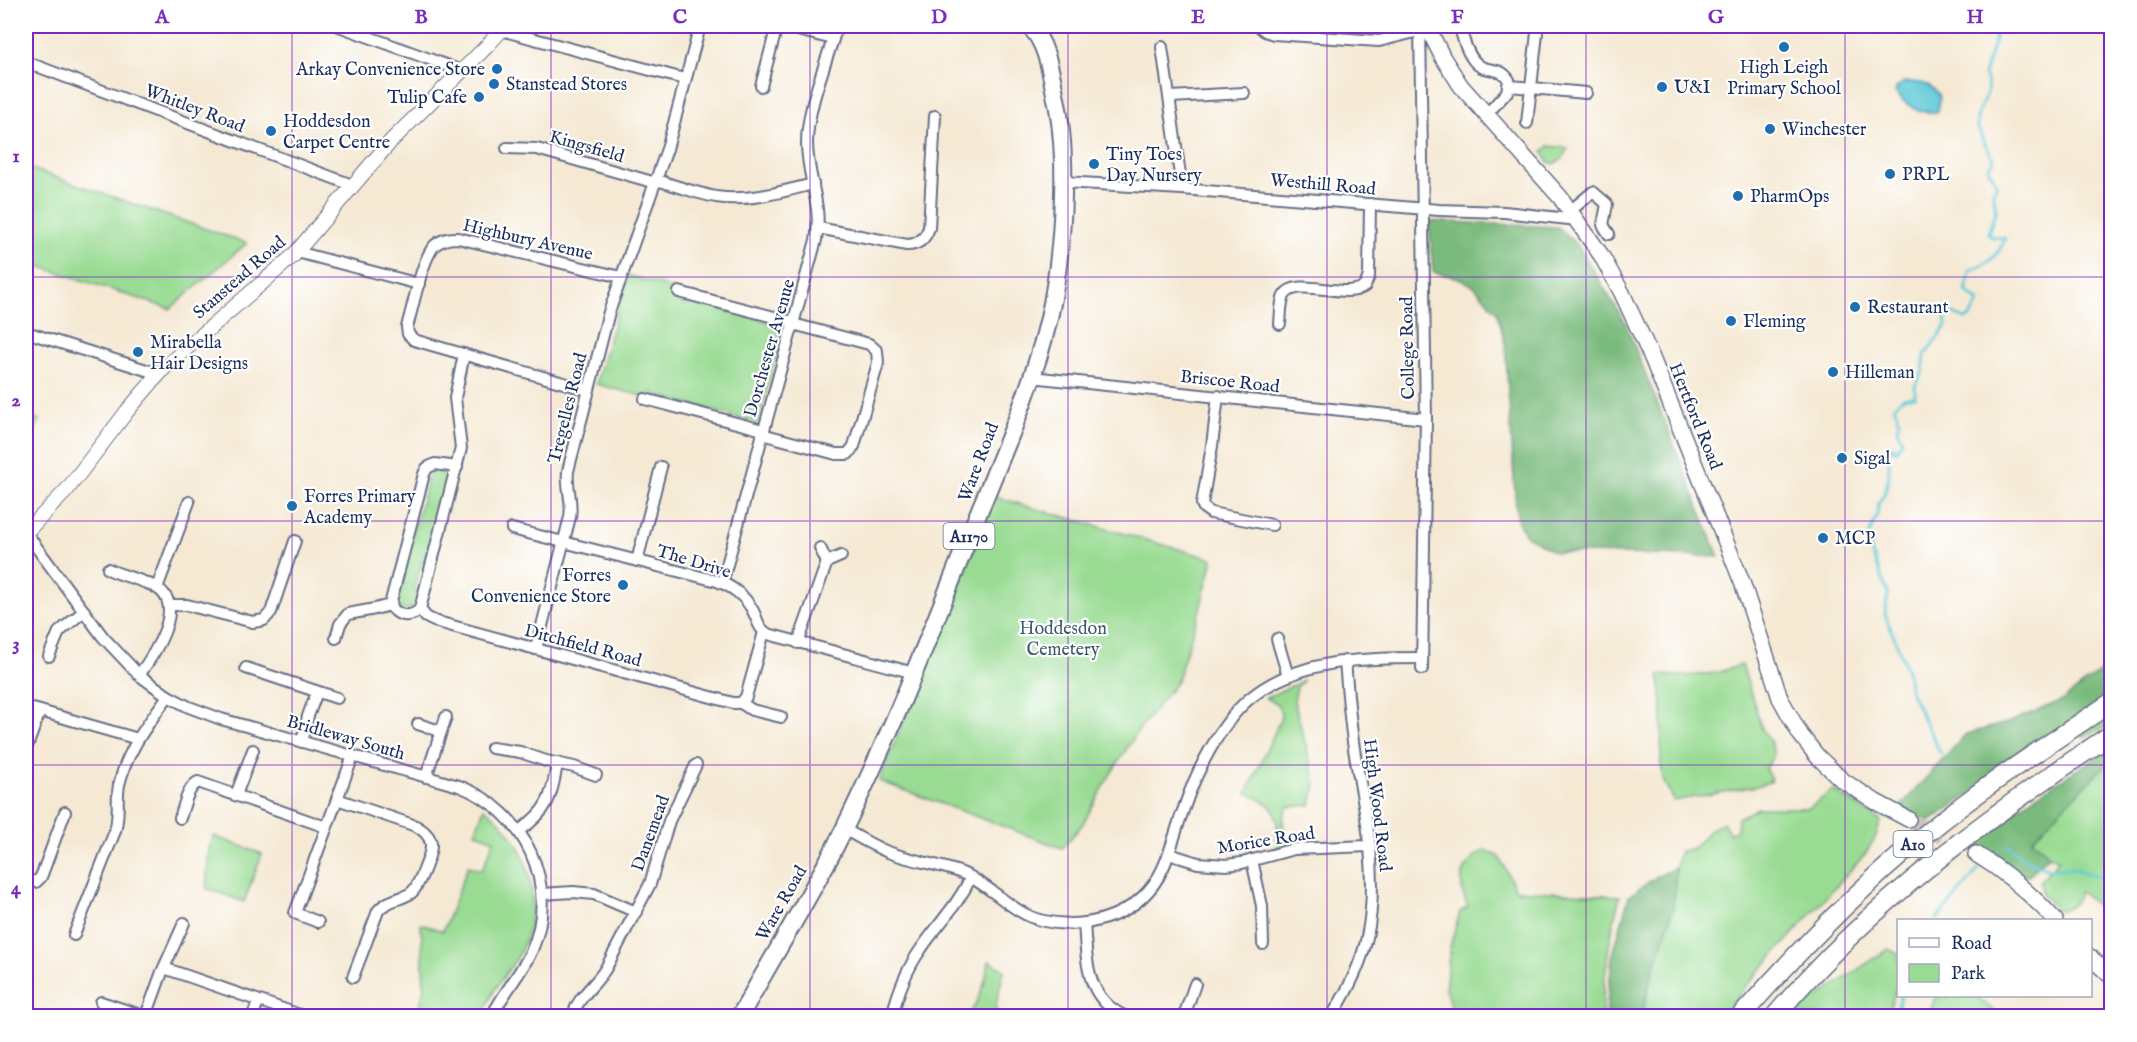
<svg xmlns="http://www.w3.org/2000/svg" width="2137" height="1042" viewBox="0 0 2137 1042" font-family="'IM FELL English',serif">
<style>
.green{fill:#99db93;stroke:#5a8578;stroke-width:1.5}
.forest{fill:#7abb7d;stroke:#4a756e;stroke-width:1.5}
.water{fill:#5ec9d8;stroke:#3c7c9b;stroke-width:1.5}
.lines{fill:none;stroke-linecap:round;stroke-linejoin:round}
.stream{stroke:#5ec9d8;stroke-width:3}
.secondary-tunnel{stroke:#c9c4bc;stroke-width:15;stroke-dasharray:15 8;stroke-linecap:butt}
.minor-casing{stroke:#677087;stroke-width:14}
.tertiary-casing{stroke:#677087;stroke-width:16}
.secondary-casing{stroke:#677087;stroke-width:18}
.primary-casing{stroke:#677087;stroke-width:20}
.trunk-casing{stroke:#677087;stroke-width:21}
.minor{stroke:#fff;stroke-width:10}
.tertiary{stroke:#fff;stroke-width:14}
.secondary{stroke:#fff;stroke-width:15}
.primary{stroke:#fff;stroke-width:16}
.trunk{stroke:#fff;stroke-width:18}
.grid{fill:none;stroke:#7b2cbf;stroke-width:1.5;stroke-opacity:0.55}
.poi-dot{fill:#1f6fb2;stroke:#fff;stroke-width:2}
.labels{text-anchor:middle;stroke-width:4.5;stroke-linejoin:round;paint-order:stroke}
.shield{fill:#fff;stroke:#5f6d8e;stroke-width:1.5}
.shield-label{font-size:16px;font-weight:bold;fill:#1b2f5e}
.poi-label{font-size:18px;fill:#1b2f5e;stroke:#fff;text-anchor:start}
.street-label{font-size:18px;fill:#1b2f5e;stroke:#fff}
.park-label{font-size:18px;fill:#3a5a6b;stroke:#fff}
.neatline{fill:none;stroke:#7b2cbf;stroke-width:2}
.grid-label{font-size:20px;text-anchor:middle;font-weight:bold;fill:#7b2cbf}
</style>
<rect width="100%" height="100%" fill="#fff"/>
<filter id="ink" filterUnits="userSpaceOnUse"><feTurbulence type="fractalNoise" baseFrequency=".0167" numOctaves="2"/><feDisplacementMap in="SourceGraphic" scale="12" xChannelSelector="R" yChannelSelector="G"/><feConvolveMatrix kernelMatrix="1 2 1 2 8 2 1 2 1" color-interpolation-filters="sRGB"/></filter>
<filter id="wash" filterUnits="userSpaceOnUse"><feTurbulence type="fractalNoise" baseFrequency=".008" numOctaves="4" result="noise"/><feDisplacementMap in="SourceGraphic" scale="24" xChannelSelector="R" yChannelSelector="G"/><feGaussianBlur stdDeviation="1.35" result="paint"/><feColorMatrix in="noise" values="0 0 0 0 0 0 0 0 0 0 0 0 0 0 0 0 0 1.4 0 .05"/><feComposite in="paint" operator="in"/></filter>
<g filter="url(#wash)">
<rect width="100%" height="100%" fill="#f5e9d4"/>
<g class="green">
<path d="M 1549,146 L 1550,146 L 1568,148 L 1562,159 L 1554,164 L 1548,162 L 1543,152 Z"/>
<path d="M 26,167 L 247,243 L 170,309 L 26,262 Z"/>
<path d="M 628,275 L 674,289 L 673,293 L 677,296 L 679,302 L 685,304 L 687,300 L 774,323 L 784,328 L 758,423 L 659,396 L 651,392 L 646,397 L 596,384 Z"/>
<path d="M 26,415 L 40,420 L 31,438 L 26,444 Z"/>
<path d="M 434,468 L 443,469 L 450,476 L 429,562 L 422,561 L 414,590 L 421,592 C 418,604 415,610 402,610 L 396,605 L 395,596 L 429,475 Z"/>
<path d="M 995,497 L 1213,559 L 1199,613 L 1176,683 L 1140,728 L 1110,775 L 1082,825 L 1062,848 L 879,781 Z"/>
<path d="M 1742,665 L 1762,729 L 1771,743 L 1774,755 L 1765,769 L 1772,781 L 1757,786 L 1674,801 L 1663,780 L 1661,763 L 1662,704 L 1659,675 L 1685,676 L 1716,673 Z"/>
<path d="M 1304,680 L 1297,687 L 1294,701 L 1316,784 L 1311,805 L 1287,807 L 1283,819 L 1285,847 L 1277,849 C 1277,814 1282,808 1247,793 L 1281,718 C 1282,707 1275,702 1266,698 Z"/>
<path d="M 2111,710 L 2111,724 L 2083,737 L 2082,735 L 2098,719 Z"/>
<path d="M 2111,760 L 2111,917 L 2080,892 L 2072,906 L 2059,911 L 2043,896 L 2040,881 L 2059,860 L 2049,855 L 2031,839 Z"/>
<path d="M 1833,790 L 1881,821 L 1876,836 L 1866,853 L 1746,986 L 1722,1016 L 1642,1016 L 1651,977 L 1665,936 L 1673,907 L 1676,867 L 1680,851 C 1701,849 1697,841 1709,831 C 1713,827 1719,825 1723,822 L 1730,834 L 1737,830 L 1738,818 L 1758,808 L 1809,808 Z"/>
<path d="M 484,808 C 528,840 545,898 522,948 C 517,961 507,971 499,983 C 492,993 487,1005 483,1016 L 418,1016 L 424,986 L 421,924 L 443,931 L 468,866 L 482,870 L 494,840 L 475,832 Z"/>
<path d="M 214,836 L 262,854 L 244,902 L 206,888 L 209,849 Z"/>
<path d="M 1484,850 L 1499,856 L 1516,890 L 1620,896 C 1609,935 1604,976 1602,1016 L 1455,1016 L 1445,990 L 1450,947 L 1460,912 L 1468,907 C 1456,880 1460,866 1484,850 Z"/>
<path d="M 1888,949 L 1898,954 L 1898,980 L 1888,1016 L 1790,1016 Z"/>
<path d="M 989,961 L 1004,970 L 995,1009 L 1004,1016 L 968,1016 C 980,999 986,982 989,961 Z"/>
<path d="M 1936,996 L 1976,996 L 2000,1016 L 1928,1016 Z"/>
</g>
<g class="forest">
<path d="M 1429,221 L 1558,227 L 1578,246 L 1624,320 L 1719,557 L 1555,552 L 1526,536 L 1518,522 L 1516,509 L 1505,343 L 1497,312 L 1474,286 L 1458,278 L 1433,272 Z"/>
<path d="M 2111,664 L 2111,695 L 1928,823 L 1897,810 L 1966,734 L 2007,723 L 2063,700 Z"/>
<path d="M 2111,748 L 2111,760 L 2032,839 L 2049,855 L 2029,875 L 2020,875 L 1973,844 L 2027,801 Z"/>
<path d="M 1676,867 L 1673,907 L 1665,936 L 1651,977 L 1642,1016 L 1606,1016 L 1612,958 L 1629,896 L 1656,877 Z"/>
</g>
<path class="water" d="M 1904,82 C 1920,82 1930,82 1940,96 L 1938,112 C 1920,114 1906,106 1895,92 L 1897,87 Z"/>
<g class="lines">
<g class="stream">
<path d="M 1941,754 L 1909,689 L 1908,673 L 1885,614 L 1888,593 L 1871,551 L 1869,535 L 1877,515 L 1878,504 L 1884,495 L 1889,476 L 1889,453 L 1893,446 L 1896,451 L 1902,440 L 1897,429 L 1900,421 L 1894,406 L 1902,398 L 1915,396 L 1915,386 L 1923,372 L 1925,355 L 1946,326 L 1945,315 L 1947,311 L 1965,319 L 1970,317 L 1979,302 L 1966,291 L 1970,270 C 1987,266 2000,254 2005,238 L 1992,237 L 1988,233 L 1996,210 L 1993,192 L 1997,184 L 1988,168 L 1994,159 C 1988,149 1979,137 1977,124 C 1975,104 1996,96 1984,75 L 1995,39 L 1996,26"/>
<path d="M 2008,845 L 2028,861 L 2049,869 L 2072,868 L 2099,877 L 2112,887"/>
<path d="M 1936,920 L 1979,869"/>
<path d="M 1895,1016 L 1901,996"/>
</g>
</g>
</g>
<g filter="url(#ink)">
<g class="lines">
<path class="secondary-tunnel" d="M 1908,819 L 1976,854"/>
<defs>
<g id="minor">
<path d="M 339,26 L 462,71"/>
<path d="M 782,26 L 833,39"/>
<path d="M 1002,26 L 1014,28 L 1027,26"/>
<path d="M 1259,26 L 1265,31 L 1274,34 L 1379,41 L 1419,31"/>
<path d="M 1420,26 L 1426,419 L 1422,669"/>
<path d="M 501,30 L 684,79"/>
<path d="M 1461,31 C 1464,43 1471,64 1484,68 C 1495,71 1502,69 1509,80 L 1507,92 L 1486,115"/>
<path d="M 1162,47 L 1182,189"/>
<path d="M 26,62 L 352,185"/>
<path d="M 761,86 L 777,26"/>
<path d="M 1510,86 L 1586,93"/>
<path d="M 1170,97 L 1244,93"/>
<path d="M 1527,123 L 1537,33"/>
<path d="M 507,148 L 537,149 L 656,183"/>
<path d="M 657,180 C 676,186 696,193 716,197 C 748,202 781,192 813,184"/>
<path d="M 1064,182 L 1182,189 L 1439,210 L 1504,212 L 1578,220"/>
<path d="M 1570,211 L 1593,192 L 1607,204 L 1603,225 L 1609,234"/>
<path d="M 818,228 L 907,245 C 918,245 925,239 929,228 L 935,116"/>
<path d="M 297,252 L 419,284"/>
<path d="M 679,292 L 793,322"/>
<path d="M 1280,324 C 1281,316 1280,304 1284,296 C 1296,275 1346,301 1365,286 L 1369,276 L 1370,204"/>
<path d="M 26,332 L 159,374"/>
<path d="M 464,354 L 455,398 L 461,448 L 420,609 L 426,617 L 434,621 L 733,703 L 741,703 L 746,697 L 764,632"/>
<path d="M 1031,377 L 1426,419"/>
<path d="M 588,390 L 414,340 L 408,334 L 407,327 C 413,307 422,258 435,245 C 442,239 449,238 458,238 L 621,277"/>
<path d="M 1218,396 L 1212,446 L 1202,504 L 1204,508 L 1211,513 L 1272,525"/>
<path d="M 645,399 L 763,430"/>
<path d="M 762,434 L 836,454 L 848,454 L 854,446 L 878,363 L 877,351 L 869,344 L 793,324"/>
<path d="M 512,529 L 717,581 C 732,586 746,597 753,611 C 758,620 758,629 768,634 L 914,673"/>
<path d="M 26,533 L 103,637 L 139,675 L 168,696 L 189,707 L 221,719 L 459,786 C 525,811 560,884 532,950 C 521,974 503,993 492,1016"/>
<path d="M 820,548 L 827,562"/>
<path d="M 637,561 L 661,467"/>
<path d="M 108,569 C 124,577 142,579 157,588 C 187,606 153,656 139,675"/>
<path d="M 722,583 L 816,240 C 823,206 807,177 807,143 C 807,107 827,61 837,26"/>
<path d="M 157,588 L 189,502"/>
<path d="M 169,605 L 187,605 L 253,622 L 264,620 L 271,612 L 295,541"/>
<path d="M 420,609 C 411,618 400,617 392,608 L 391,601 L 424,474 L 427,468 L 435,464 L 457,467"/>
<path d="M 336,638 L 340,624 L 348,614 L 375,609 L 390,605"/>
<path d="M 1277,639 L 1288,676"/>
<path d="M 798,643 L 827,562 L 841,556"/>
<path d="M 536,649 L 570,517 C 573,501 566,487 568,471 L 609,312 L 667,149 L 700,26"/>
<path d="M 49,656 L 59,632 L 84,611"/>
<path d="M 246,668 L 337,698"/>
<path d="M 741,703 L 752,710 L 781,717"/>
<path d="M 26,707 L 138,739"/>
<path d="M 418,724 L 440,731"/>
<path d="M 302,742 L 308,716 L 317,692"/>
<path d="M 492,748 L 520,752 L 546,761 L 574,767 L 596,775"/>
<path d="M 26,749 L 40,711"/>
<path d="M 426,777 L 446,717"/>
<path d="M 236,795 L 253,750"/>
<path d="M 337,799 L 416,826 C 423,830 430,835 431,844 C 432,853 418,888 411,893 C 400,900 386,900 378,911 L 353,977"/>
<path d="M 180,818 C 184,807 187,788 198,782 L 326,827"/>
<path d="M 844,829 C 858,837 873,846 888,852 C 912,861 938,864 962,873 C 993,886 1012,914 1044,921 C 1091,931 1142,914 1163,868 C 1172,849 1176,828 1184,808 C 1196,772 1220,724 1249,699 C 1297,659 1363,658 1422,658"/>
<path d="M 519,831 C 548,811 552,797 557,763"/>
<path d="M 1169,854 L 1198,863 L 1226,865 L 1242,863 L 1294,849 L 1369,846"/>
<path d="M 1252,860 L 1262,906 L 1263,944"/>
<path d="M 26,880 L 36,882 L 41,877 L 65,812"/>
<path d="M 542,894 L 573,892 L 594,894 L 636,912"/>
<path d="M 318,922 L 295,913 L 353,756"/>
<path d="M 1084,923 C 1087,961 1085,997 1124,1016"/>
<path d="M 74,935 L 115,831 C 120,815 116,800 119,785 C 127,750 148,724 168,696"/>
<path d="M 164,968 L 303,1016"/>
<path d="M 101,1002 L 143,1016"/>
<path d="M 146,1016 L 162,972 L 184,923"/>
<path d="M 253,1016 L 258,1002"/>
<path d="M 573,1016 C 577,997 596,985 606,968 L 650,884 L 669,821 L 696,765"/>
<path d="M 892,1016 C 898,992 906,970 921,949 C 938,924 958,905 971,877"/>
<path d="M 1184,1016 L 1195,984"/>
<path d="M 1332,1016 C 1347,992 1361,966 1367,937 C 1379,880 1367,818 1356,761 C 1350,728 1348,695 1345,661"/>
</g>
<path id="tertiary" d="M 26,532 L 66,491 L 128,410 L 165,367 L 293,256 L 391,141 L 487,46 L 505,26"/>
<g id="secondary">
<path d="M 1427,26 L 1443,58 L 1461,86 L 1560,197 L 1601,255 L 1622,293 L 1652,358 L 1742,582 L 1780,698 L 1800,734 L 1817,756 L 1842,780 L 1876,802 L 1908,819"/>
<path d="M 1976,854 C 2006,872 2031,894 2055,920"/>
<path d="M 2090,957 L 2112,977"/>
</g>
<path id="primary" d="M 740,1016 C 770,962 803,908 832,853 C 884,751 926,645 968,539 C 996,468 1032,392 1049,318 C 1058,277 1062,237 1063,195 C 1064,161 1063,128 1055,94 C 1051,73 1046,40 1029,26"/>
<g id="trunk">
<path d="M 1741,1016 C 1797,952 1856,891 1922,837 C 1982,787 2047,745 2112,702"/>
<path d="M 1775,1016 C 1870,903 1989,816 2112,734"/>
</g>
</defs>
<use href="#minor" class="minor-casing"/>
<use href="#tertiary" class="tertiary-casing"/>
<use href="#secondary" class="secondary-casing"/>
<use href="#primary" class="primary-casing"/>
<use href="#trunk" class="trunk-casing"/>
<use href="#minor" class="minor"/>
<use href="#tertiary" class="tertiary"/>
<use href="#secondary" class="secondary"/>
<use href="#primary" class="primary"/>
<use href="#trunk" class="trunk"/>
</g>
</g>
<path class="grid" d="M 292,26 L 292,1016M 551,26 L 551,1016M 810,26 L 810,1016M 1068,26 L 1068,1016M 1327,26 L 1327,1016M 1586,26 L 1586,1016M 1845,26 L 1845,1016M 26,277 L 2112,277M 26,521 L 2112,521M 26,765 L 2112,765"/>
<g class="poi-dot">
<circle cx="1784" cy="47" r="6"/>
<circle cx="497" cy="69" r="6"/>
<circle cx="494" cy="84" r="6"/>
<circle cx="1662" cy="87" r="6"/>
<circle cx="479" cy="97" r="6"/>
<circle cx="1770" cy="129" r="6"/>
<circle cx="271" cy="131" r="6"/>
<circle cx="1094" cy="164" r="6"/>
<circle cx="1890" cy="174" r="6"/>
<circle cx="1738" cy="196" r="6"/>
<circle cx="1855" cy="307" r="6"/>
<circle cx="1731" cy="321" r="6"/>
<circle cx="138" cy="352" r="6"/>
<circle cx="1833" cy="372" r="6"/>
<circle cx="1842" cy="458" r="6"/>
<circle cx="292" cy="506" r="6"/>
<circle cx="1823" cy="538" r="6"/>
<circle cx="623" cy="585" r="6"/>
</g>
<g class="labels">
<g class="shield">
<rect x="943.5" y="523" width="51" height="26" rx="4.5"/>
<rect x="1893.5" y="831" width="39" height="26" rx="4.5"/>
</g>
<g class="shield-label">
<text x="969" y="542">A1170</text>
<text x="1913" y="850">A10</text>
</g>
<g class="poi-label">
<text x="1784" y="73" text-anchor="middle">High Leigh<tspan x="1784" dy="21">Primary School</tspan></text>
<text x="485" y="75" text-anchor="end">Arkay Convenience Store</text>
<text x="506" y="90">Stanstead Stores</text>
<text x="1674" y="93">U&amp;I</text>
<text x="467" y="103" text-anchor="end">Tulip Cafe</text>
<text x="283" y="127">Hoddesdon<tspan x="283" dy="21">Carpet Centre</tspan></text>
<text x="1782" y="135">Winchester</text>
<text x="1106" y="160">Tiny Toes<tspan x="1106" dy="21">Day Nursery</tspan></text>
<text x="1902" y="180">PRPL</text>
<text x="1750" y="202">PharmOps</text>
<text x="1867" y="313">Restaurant</text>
<text x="1743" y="327">Fleming</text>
<text x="150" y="348">Mirabella<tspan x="150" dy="21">Hair Designs</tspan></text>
<text x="1845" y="378">Hilleman</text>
<text x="1854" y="464">Sigal</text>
<text x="304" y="502">Forres Primary<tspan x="304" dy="21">Academy</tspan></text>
<text x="1835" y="544">MCP</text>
<text x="611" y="581" text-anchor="end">Forres<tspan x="611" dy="21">Convenience Store</tspan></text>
</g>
<g class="street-label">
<text transform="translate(195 108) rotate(21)" y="6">Whitley Road</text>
<text transform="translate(587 146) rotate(16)" y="6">Kingsfield</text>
<text transform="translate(1323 184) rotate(5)" y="6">Westhill Road</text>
<text transform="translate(528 239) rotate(13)" y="6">Highbury Avenue</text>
<text transform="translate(239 277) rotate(-41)" y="6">Stanstead Road</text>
<text transform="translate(769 348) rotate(-74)" y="6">Dorchester Avenue</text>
<text transform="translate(1407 348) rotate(-91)" y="6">College Road</text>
<text transform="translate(1230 381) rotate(6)" y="6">Briscoe Road</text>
<text transform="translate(567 408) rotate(-76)" y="6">Tregelles Road</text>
<text transform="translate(1696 416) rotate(68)" y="6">Hertford Road</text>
<text transform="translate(978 462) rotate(-69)" y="6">Ware Road</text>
<text transform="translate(694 561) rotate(17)" y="6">The Drive</text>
<text transform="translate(583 645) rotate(15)" y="6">Ditchfield Road</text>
<text transform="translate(346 737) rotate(16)" y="6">Bridleway South</text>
<text transform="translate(1378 805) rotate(83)" y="6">High Wood Road</text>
<text transform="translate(650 833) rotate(-70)" y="6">Danemead</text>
<text transform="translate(1266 840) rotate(-9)" y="6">Morice Road</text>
<text transform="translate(781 903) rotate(-60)" y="6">Ware Road</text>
</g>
<g class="park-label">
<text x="1063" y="634">Hoddesdon<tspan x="1063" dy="21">Cemetery</tspan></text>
</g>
</g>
<rect width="2137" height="1042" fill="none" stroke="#fff" stroke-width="66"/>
<rect x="1897" y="919" width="195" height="78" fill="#ffffff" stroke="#a4acbf" stroke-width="1.5"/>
<rect x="1909" y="938" width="30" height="9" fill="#ffffff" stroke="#a4acbf" stroke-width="1.5"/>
<text x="1951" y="949" font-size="18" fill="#1b2f5e">Road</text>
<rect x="1909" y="964" width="30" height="18" fill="#99db93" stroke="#a4acbf" stroke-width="1.5"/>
<text x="1951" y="979" font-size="18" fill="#1b2f5e">Park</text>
<rect x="33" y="33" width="2071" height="976" class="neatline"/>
<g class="grid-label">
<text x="162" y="23">A</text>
<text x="421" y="23">B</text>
<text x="680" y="23">C</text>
<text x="939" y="23">D</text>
<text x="1198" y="23">E</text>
<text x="1457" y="23">F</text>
<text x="1716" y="23">G</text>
<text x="1975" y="23">H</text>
<text x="16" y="162">1</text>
<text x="16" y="406">2</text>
<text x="16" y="650">3</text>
<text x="16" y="894">4</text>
</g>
</svg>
